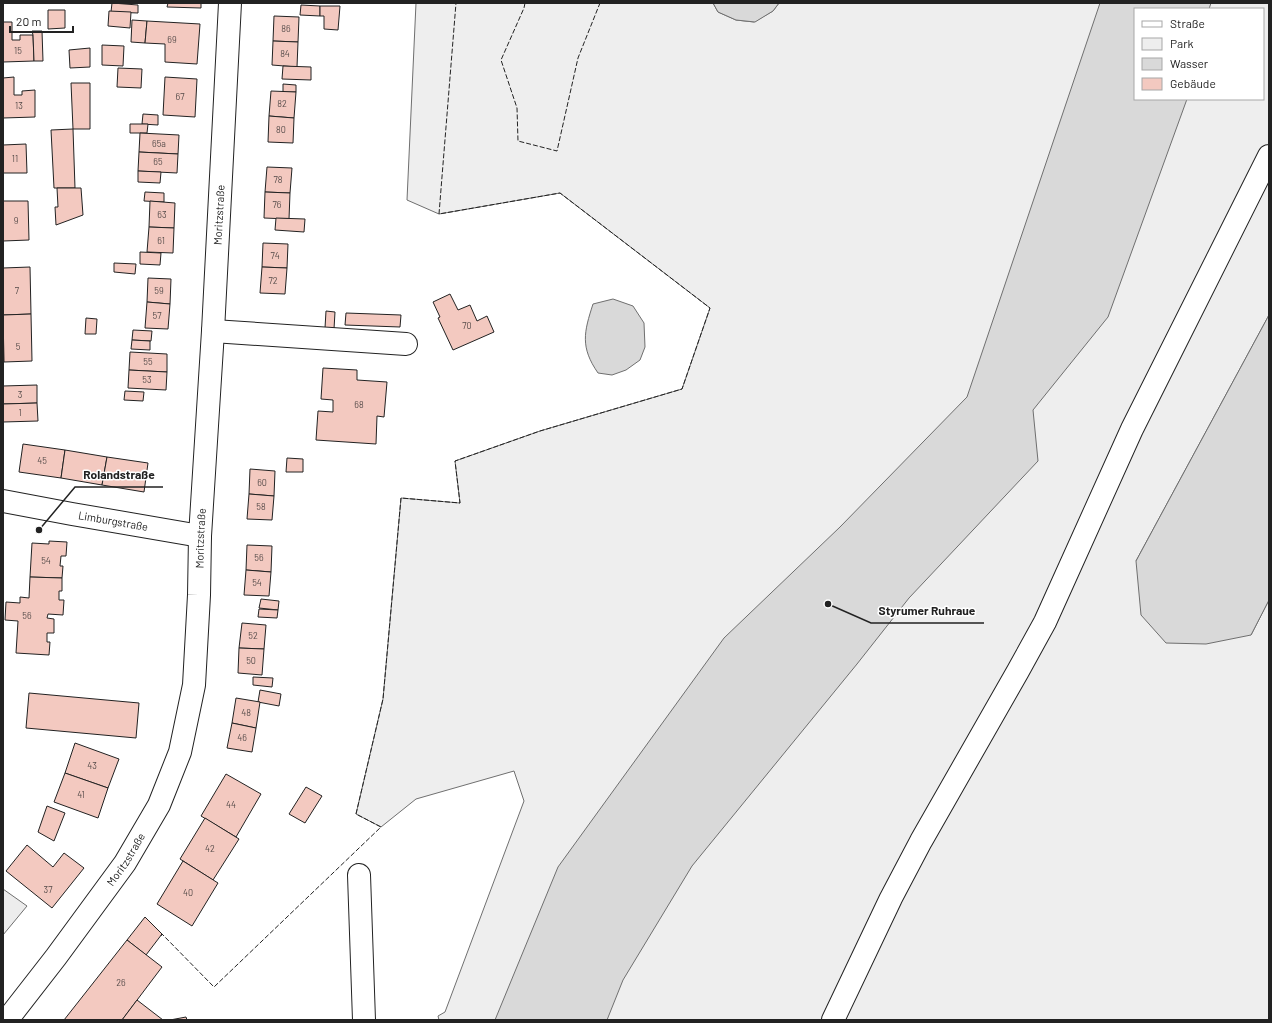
<svg xmlns="http://www.w3.org/2000/svg" width="1272" height="1023" viewBox="0 0 1272 1023" font-family="Barlow,sans-serif">
<style>
.green{fill:#eee;stroke:#6f6f6f;fill-rule:evenodd}
.parking{fill:#ededed;stroke:#6f6f6f}
.water{fill:#d9d9d9;stroke:#6f6f6f}
.building{fill:#f3c9c0;stroke:#222}
.lines{fill:none;stroke-linecap:round;stroke-linejoin:round}
.minor-casing{stroke:#222;stroke-width:24}
.major-casing{stroke:#222;stroke-width:24}
.minor{stroke:#fff;stroke-width:22}
.major{stroke:#fff;stroke-width:22}
.fence{stroke:#222;stroke-width:1;stroke-dasharray:5 2;stroke-linecap:butt}
.labels{text-anchor:middle;stroke-width:3;stroke-linejoin:round;paint-order:stroke}
.number-label{font-size:9px;fill:#564c4a}
.street-label{font-size:11px;fill:#222;stroke:#fff}
.leader{fill:none;stroke:#222;stroke-width:1.5}
.callout-dot{fill:#222;stroke:#fff;stroke-width:1.5}
.callout-label{font-size:12px;text-anchor:middle;font-weight:bold;fill:#222;stroke:#fff;stroke-width:3;stroke-linejoin:round;paint-order:stroke}
</style>
<rect width="100%" height="100%" fill="#fff"/>
<path class="green" d="M 416,3 L 713,3 L 718,12 L 736,20 L 754,22 L 773,11 L 779,3 L 1269,3 L 1269,315 L 1136,561 L 1251,635 L 1269,600 L 1269,1020 L 439,1020 L 438,1016 L 445,1012 L 524,801 L 514,771 L 416,799 L 381,827 L 356,814 L 383,699 L 401,498 L 460,503 L 455,461 L 540,431 L 682,389 L 710,308 L 560,193 L 439,214 L 407,200 ZM 1135,9 L 1263,9 L 1263,99 L 1135,99 Z"/>
<path class="parking" d="M 3,889 L 27,906 L 3,935 Z"/>
<g class="water">
<path d="M 713,3 L 779,3 L 773,11 L 755,22 L 736,20 L 718,12 Z"/>
<path d="M 1100,3 L 1211,3 L 1209,9 L 1135,9 L 1135,99 L 1187,99 L 1108,317 L 1033,410 L 1038,461 L 909,598 L 857,664 L 692,866 L 623,980 L 607,1020 L 495,1020 L 558,867 L 724,638 L 840,527 L 967,397 Z"/>
<path d="M 613,299 L 633,306 L 644,323 L 645,347 L 640,360 L 626,370 L 612,375 L 598,373 C 580,347 584,332 593,304 Z"/>
<path d="M 1269,315 L 1269,600 L 1251,635 L 1206,644 L 1166,643 L 1141,615 L 1136,561 Z"/>
</g>
<g class="building">
<path d="M 112,3 L 138,5 L 138,13 L 111,12 Z"/>
<path d="M 168,3 L 201,3 L 201,8 L 167,7 Z"/>
<path d="M 301,5 L 320,6 L 320,16 L 300,15 Z"/>
<path d="M 320,6 L 340,6 L 338,30 L 324,29 L 324,16 L 320,16 Z"/>
<path d="M 48,10 L 65,10 L 65,28 L 48,29 Z"/>
<path d="M 109,11 L 131,12 L 130,28 L 108,26 Z"/>
<path d="M 274,16 L 299,17 L 298,42 L 273,41 Z"/>
<path d="M 132,20 L 147,21 L 145,43 L 131,42 Z"/>
<path d="M 147,21 L 200,24 L 197,64 L 165,62 L 165,44 L 145,43 Z"/>
<path d="M 3,22 L 12,22 L 12,40 L 20,40 L 20,35 L 33,35 L 34,61 L 3,62 Z"/>
<path d="M 32,31 L 42,31 L 43,61 L 34,61 L 33,35 Z"/>
<path d="M 273,41 L 298,42 L 297,67 L 272,65 Z"/>
<path d="M 102,45 L 124,46 L 123,66 L 102,65 Z"/>
<path d="M 90,48 L 90,67 L 70,68 L 69,50 Z"/>
<path d="M 283,66 L 311,67 L 311,80 L 282,79 Z"/>
<path d="M 118,68 L 142,69 L 141,88 L 117,87 Z"/>
<path d="M 14,77 L 14,95 L 22,95 L 22,91 L 35,90 L 35,117 L 3,118 L 3,78 Z"/>
<path d="M 165,77 L 197,79 L 195,117 L 163,115 Z"/>
<path d="M 71,83 L 90,83 L 90,129 L 73,129 Z"/>
<path d="M 283,84 L 296,85 L 296,92 L 283,92 Z"/>
<path d="M 271,91 L 296,92 L 294,118 L 269,116 Z"/>
<path d="M 143,114 L 158,115 L 158,125 L 142,124 Z"/>
<path d="M 269,116 L 294,118 L 293,143 L 268,142 Z"/>
<path d="M 130,124 L 148,124 L 147,133 L 130,133 Z"/>
<path d="M 73,129 L 75,188 L 54,188 L 51,130 Z"/>
<path d="M 140,133 L 179,135 L 178,154 L 139,152 Z"/>
<path d="M 26,144 L 27,173 L 3,173 L 3,145 Z"/>
<path d="M 139,152 L 178,154 L 177,173 L 138,171 Z"/>
<path d="M 267,167 L 292,168 L 290,193 L 265,192 Z"/>
<path d="M 138,171 L 161,172 L 160,183 L 138,182 Z"/>
<path d="M 57,188 L 81,188 L 83,215 L 56,225 L 55,207 L 58,207 Z"/>
<path d="M 145,192 L 164,193 L 164,202 L 144,201 Z"/>
<path d="M 265,192 L 290,193 L 289,219 L 264,218 Z"/>
<path d="M 3,201 L 28,201 L 29,240 L 3,241 Z"/>
<path d="M 150,201 L 175,203 L 174,228 L 149,227 Z"/>
<path d="M 276,218 L 305,219 L 304,232 L 275,230 Z"/>
<path d="M 149,227 L 174,228 L 173,253 L 147,252 Z"/>
<path d="M 263,243 L 288,244 L 287,268 L 262,267 Z"/>
<path d="M 140,252 L 161,253 L 160,265 L 140,264 Z"/>
<path d="M 114,263 L 136,264 L 135,274 L 114,272 Z"/>
<path d="M 30,267 L 31,314 L 3,315 L 3,268 Z"/>
<path d="M 262,267 L 287,268 L 285,294 L 260,293 Z"/>
<path d="M 148,278 L 171,279 L 170,304 L 147,302 Z"/>
<path d="M 450,294 L 458,310 L 470,305 L 477,321 L 487,316 L 494,332 L 453,350 L 438,318 L 440,317 L 433,302 Z"/>
<path d="M 147,302 L 170,304 L 168,329 L 145,328 Z"/>
<path d="M 326,311 L 335,312 L 334,329 L 325,328 Z"/>
<path d="M 346,313 L 401,315 L 400,327 L 345,325 Z"/>
<path d="M 31,314 L 32,361 L 4,362 L 3,315 Z"/>
<path d="M 86,318 L 97,319 L 96,334 L 85,334 Z"/>
<path d="M 133,330 L 152,331 L 151,341 L 132,340 Z"/>
<path d="M 132,340 L 150,341 L 150,350 L 131,349 Z"/>
<path d="M 130,352 L 167,354 L 167,372 L 129,370 Z"/>
<path d="M 323,368 L 357,370 L 357,380 L 387,382 L 384,417 L 377,416 L 376,444 L 316,440 L 318,411 L 333,412 L 333,400 L 321,399 Z"/>
<path d="M 129,370 L 167,372 L 166,390 L 128,388 Z"/>
<path d="M 37,385 L 37,403 L 3,404 L 3,386 Z"/>
<path d="M 125,391 L 144,392 L 143,401 L 124,400 Z"/>
<path d="M 37,403 L 38,421 L 3,422 L 3,404 Z"/>
<path d="M 23,444 L 65,450 L 61,478 L 19,472 Z"/>
<path d="M 65,450 L 107,457 L 102,485 L 61,478 Z"/>
<path d="M 107,457 L 148,463 L 144,492 L 102,485 Z"/>
<path d="M 287,458 L 303,459 L 303,472 L 286,472 Z"/>
<path d="M 250,469 L 275,471 L 274,496 L 249,494 Z"/>
<path d="M 249,494 L 274,496 L 272,520 L 247,519 Z"/>
<path d="M 49,541 L 67,542 L 66,556 L 61,556 L 60,566 L 63,566 L 62,578 L 30,577 L 32,543 L 49,544 Z"/>
<path d="M 247,545 L 272,546 L 271,572 L 246,570 Z"/>
<path d="M 246,570 L 271,572 L 269,596 L 244,595 Z"/>
<path d="M 30,577 L 62,578 L 62,591 L 59,591 L 59,600 L 64,600 L 63,615 L 48,614 L 47,618 L 54,619 L 54,633 L 47,633 L 47,642 L 50,642 L 49,655 L 16,653 L 18,621 L 5,620 L 6,602 L 20,603 L 20,597 L 29,598 Z"/>
<path d="M 261,599 L 279,601 L 278,610 L 259,608 Z"/>
<path d="M 259,609 L 278,610 L 277,618 L 258,617 Z"/>
<path d="M 242,623 L 266,625 L 264,649 L 239,648 Z"/>
<path d="M 239,648 L 264,649 L 262,675 L 238,673 Z"/>
<path d="M 253,677 L 273,678 L 272,687 L 253,685 Z"/>
<path d="M 260,690 L 281,694 L 279,706 L 258,702 Z"/>
<path d="M 29,693 L 139,703 L 136,738 L 26,728 Z"/>
<path d="M 236,698 L 260,702 L 256,728 L 232,723 Z"/>
<path d="M 232,723 L 256,728 L 252,752 L 227,748 Z"/>
<path d="M 75,743 L 119,759 L 108,788 L 65,773 Z"/>
<path d="M 65,773 L 108,788 L 98,818 L 54,802 Z"/>
<path d="M 226,774 L 261,794 L 236,837 L 201,816 Z"/>
<path d="M 306,787 L 322,796 L 305,823 L 289,814 Z"/>
<path d="M 47,806 L 65,813 L 54,841 L 38,832 Z"/>
<path d="M 205,818 L 239,839 L 213,880 L 180,859 Z"/>
<path d="M 27,845 L 53,867 L 64,853 L 84,868 L 52,908 L 6,871 Z"/>
<path d="M 183,861 L 218,883 L 192,926 L 157,904 Z"/>
<path d="M 145,917 L 162,934 L 146,955 L 127,940 Z"/>
<path d="M 127,940 L 162,967 L 122,1020 L 64,1020 Z"/>
<path d="M 137,1000 L 163,1020 L 122,1020 Z"/>
<path d="M 186,1017 L 187,1020 L 170,1020 Z"/>
</g>
<g class="lines">
<defs>
<g id="minor">
<path d="M 213,331 L 406,344"/>
<path id="s1" d="M 3,501 L 72,514 L 200,536"/>
<path d="M 359,875 L 364,1020"/>
<path d="M 833,1020 L 891,898 L 921,841 L 1018,671 L 1045,622 L 1132,429 L 1269,156"/>
</g>
<g id="major">
<path id="s2" d="M 7,1020 L 56,957 L 125,863 L 159,805 L 180,752 L 194,685 L 199,595 L 200,536 L 213,331 L 230,3"/>
</g>
</defs>
<use href="#minor" class="minor-casing"/>
<use href="#major" class="major-casing"/>
<use href="#minor" class="minor"/>
<use href="#major" class="major"/>
<g class="fence">
<path d="M 525,3 L 524,8 L 501,60 L 517,108 L 518,141 L 557,151 L 578,58 L 600,3"/>
<path d="M 161,936 L 162,934 L 214,987 L 381,827 L 356,814 L 383,699 L 401,498 L 460,503 L 455,461 L 540,431 L 682,389 L 710,308 L 560,193 L 439,214 L 456,3"/>
</g>
</g>
<g class="labels">
<g class="number-label">
<text x="286" y="32">86</text>
<text x="172" y="43">69</text>
<text x="18" y="54">15</text>
<text x="285" y="57">84</text>
<text x="180" y="100">67</text>
<text x="282" y="107">82</text>
<text x="19" y="109">13</text>
<text x="281" y="133">80</text>
<text x="159" y="147">65a</text>
<text x="15" y="162">11</text>
<text x="158" y="165">65</text>
<text x="278" y="183">78</text>
<text x="277" y="208">76</text>
<text x="162" y="218">63</text>
<text x="16" y="224">9</text>
<text x="161" y="244">61</text>
<text x="275" y="259">74</text>
<text x="273" y="284">72</text>
<text x="17" y="294">7</text>
<text x="159" y="294">59</text>
<text x="157" y="319">57</text>
<text x="467" y="329">70</text>
<text x="18" y="350">5</text>
<text x="148" y="365">55</text>
<text x="147" y="383">53</text>
<text x="20" y="398">3</text>
<text x="359" y="408">68</text>
<text x="20" y="416">1</text>
<text x="42" y="464">45</text>
<text x="262" y="486">60</text>
<text x="261" y="510">58</text>
<text x="259" y="561">56</text>
<text x="46" y="564">54</text>
<text x="257" y="586">54</text>
<text x="27" y="619">56</text>
<text x="253" y="639">52</text>
<text x="251" y="664">50</text>
<text x="246" y="716">48</text>
<text x="242" y="741">46</text>
<text x="92" y="769">43</text>
<text x="81" y="798">41</text>
<text x="231" y="808">44</text>
<text x="210" y="852">42</text>
<text x="48" y="893">37</text>
<text x="188" y="896">40</text>
<text x="121" y="986">26</text>
</g>
<g class="street-label">
<text dy="4" stroke="none"><textPath href="#s2" startOffset="860">Moritzstraße</textPath></text>
<text dy="4" stroke="none"><textPath href="#s1" startOffset="112">Limburgstraße</textPath></text>
<text dy="4" stroke="none"><textPath href="#s2" startOffset="536">Moritzstraße</textPath></text>
<text dy="4" stroke="none"><textPath href="#s2" startOffset="200">Moritzstraße</textPath></text>
</g>
</g>
<path class="leader" d="M39 530L75 487H163M828 604L871 623H984"/>
<g class="callout-dot">
<circle cx="39" cy="530" r="4"/>
<circle cx="828" cy="604" r="4"/>
</g>
<g class="callout-label">
<text x="119" y="479">Rolandstraße</text>
<text x="927" y="615">Styrumer Ruhraue</text>
</g>
<rect width="1272" height="1023" fill="none" stroke="#222222" stroke-width="8"/>
<rect x="1134" y="8" width="130" height="92" fill="#ffffff" stroke="#a7a7a7"/>
<rect x="1142" y="21" width="20" height="6" fill="#ffffff" stroke="#a7a7a7"/>
<text x="1170" y="28" font-size="12" fill="#222222">Straße</text>
<rect x="1142" y="38" width="20" height="12" fill="#eeeeee" stroke="#a7a7a7"/>
<text x="1170" y="48" font-size="12" fill="#222222">Park</text>
<rect x="1142" y="58" width="20" height="12" fill="#d9d9d9" stroke="#a7a7a7"/>
<text x="1170" y="68" font-size="12" fill="#222222">Wasser</text>
<rect x="1142" y="78" width="20" height="12" fill="#f3c9c0" stroke="#a7a7a7"/>
<text x="1170" y="88" font-size="12" fill="#222222">Gebäude</text>
<path d="M10 26v6h63v-6" fill="none" stroke="#222222" stroke-width="2"/>
<text x="16" y="26" font-size="12" fill="#222222" stroke="#ffffff" stroke-width="3" paint-order="stroke">20 m</text>
</svg>
